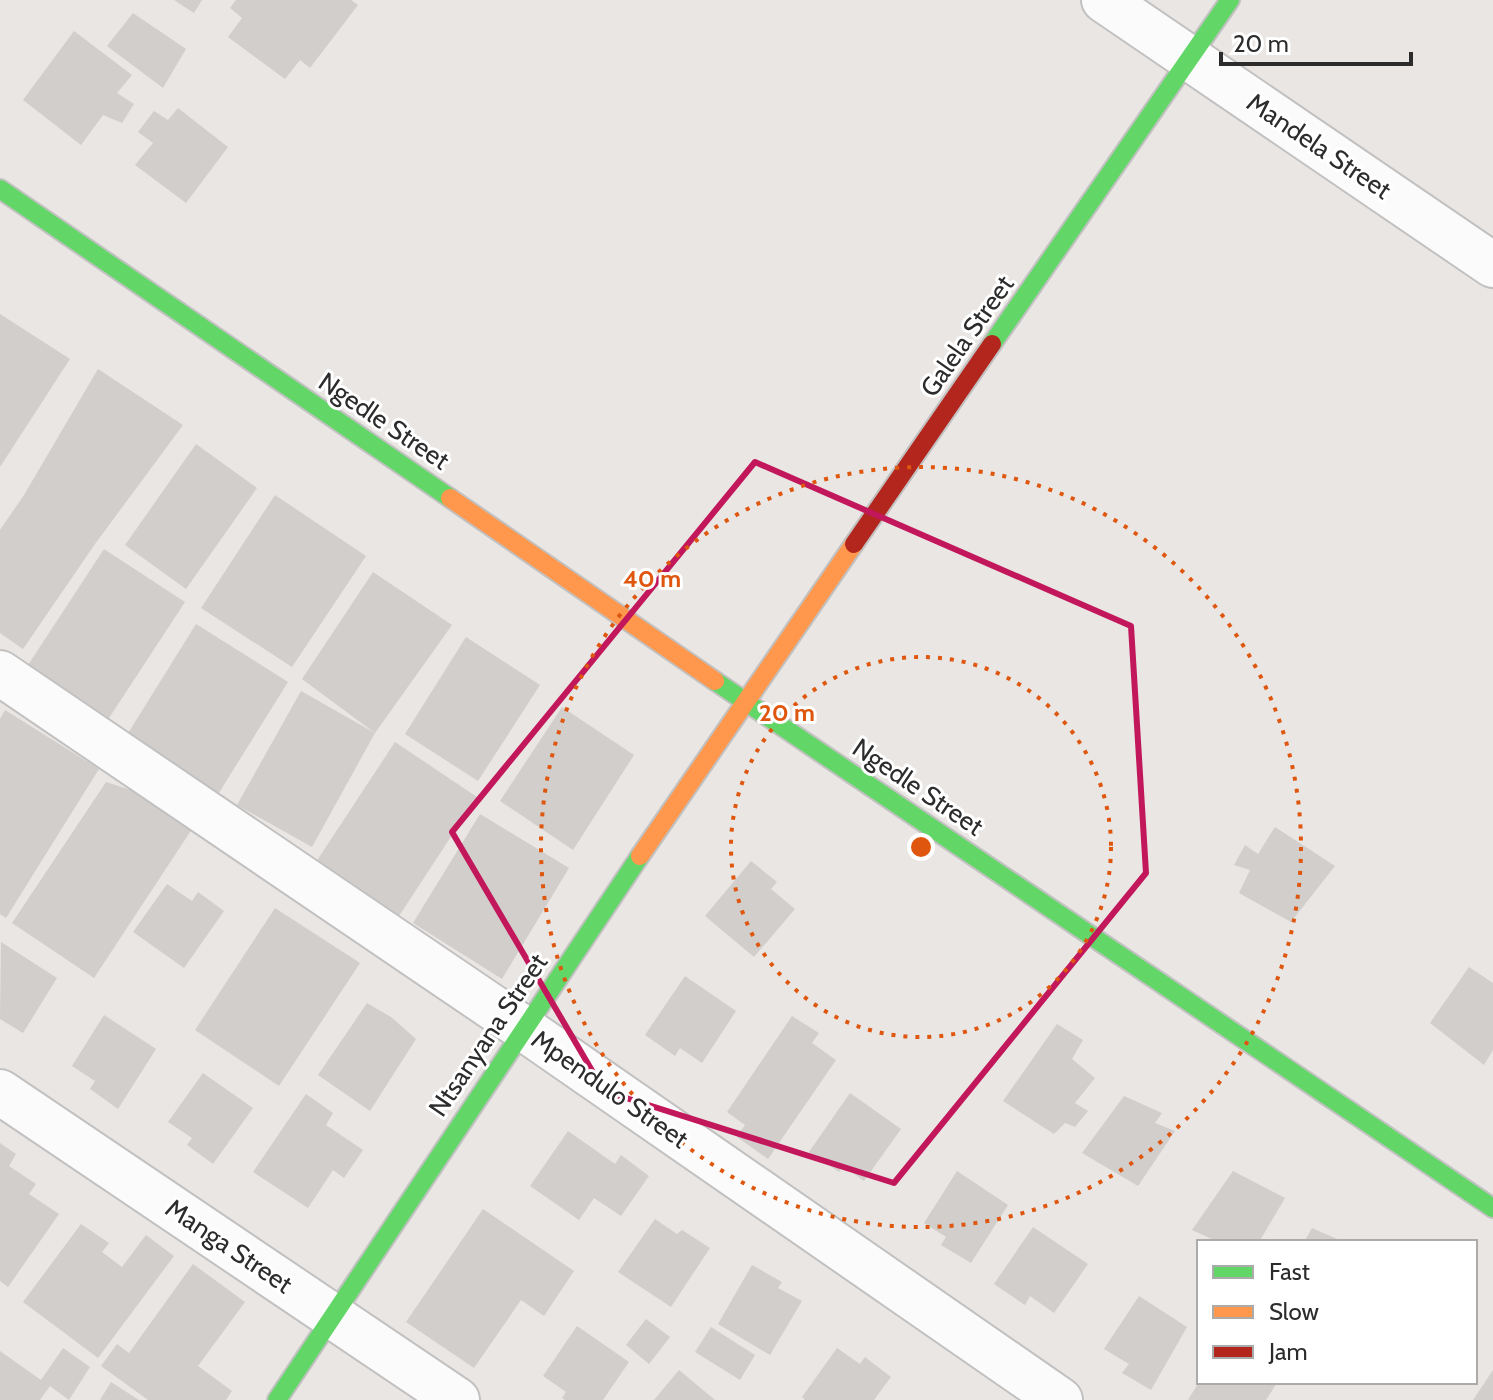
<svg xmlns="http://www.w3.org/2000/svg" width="1493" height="1400" viewBox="0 0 1493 1400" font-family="Cabin,sans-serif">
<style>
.building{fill:#d1cecc}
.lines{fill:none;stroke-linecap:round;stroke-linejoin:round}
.street-casing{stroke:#c2c1c1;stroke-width:48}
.fast-casing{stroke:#c2c1c1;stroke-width:22}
.slow-casing{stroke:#c2c1c1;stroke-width:22}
.jam-casing{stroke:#c2c1c1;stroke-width:22}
.street{stroke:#fcfbfb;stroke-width:44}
.fast{stroke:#63d668;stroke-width:18}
.slow{stroke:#ff974d;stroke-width:18}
.jam{stroke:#b3261e;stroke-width:18}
.marked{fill:none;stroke:#c2185b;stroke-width:6;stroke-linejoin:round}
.ring{fill:none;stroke:#df570e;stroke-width:4;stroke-dasharray:4 8}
.labels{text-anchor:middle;stroke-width:6;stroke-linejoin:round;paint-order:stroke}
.street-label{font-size:26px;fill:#2c2c2c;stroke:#fff}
.centre{fill:#df570e;stroke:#fff;stroke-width:4}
.ring-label{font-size:24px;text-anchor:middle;font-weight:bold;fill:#df570e;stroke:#fff;stroke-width:6;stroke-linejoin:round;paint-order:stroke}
</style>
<rect width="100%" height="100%" fill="#e9e6e3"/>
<g class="building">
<path d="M 174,0 L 202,0 L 194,13 Z"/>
<path d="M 236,0 L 351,0 L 358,5 L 310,68 L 300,60 L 285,79 L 228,37 L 242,18 L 230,8 Z"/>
<path d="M 133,13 L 186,49 L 163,88 L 107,46 Z"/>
<path d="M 74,31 L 132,75 L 117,93 L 134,104 L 122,123 L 103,115 L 81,145 L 23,100 Z"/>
<path d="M 178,108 L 228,147 L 186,203 L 135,165 L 153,143 L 138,132 L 154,111 L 168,120 Z"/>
<path d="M 0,314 L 70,359 L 0,467 Z"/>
<path d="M 98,369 L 183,425 L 95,544 L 23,649 L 0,633 L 0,530 L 24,495 Z"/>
<path d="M 196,444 L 257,488 L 186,589 L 125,545 Z"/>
<path d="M 275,495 L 366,556 L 292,667 L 201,608 Z"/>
<path d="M 104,549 L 185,602 L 109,718 L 28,665 Z"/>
<path d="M 373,572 L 452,625 L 375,733 L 302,679 Z"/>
<path d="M 196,624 L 288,682 L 217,796 L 125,738 Z"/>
<path d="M 466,637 L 540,685 L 478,781 L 405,734 Z"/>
<path d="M 301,691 L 375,733 L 312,847 L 237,805 Z"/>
<path d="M 562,707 L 634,755 L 573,850 L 500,801 Z"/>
<path d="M 5,710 L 99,769 L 6,918 L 0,914 L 0,719 Z"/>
<path d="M 395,742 L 477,797 L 399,916 L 316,862 Z"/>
<path d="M 106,782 L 134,791 L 192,829 L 94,978 L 12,923 Z"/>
<path d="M 480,814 L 569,868 L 502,979 L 413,923 Z"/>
<path d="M 1275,827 L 1335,866 L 1291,922 L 1239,893 L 1250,870 L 1234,865 L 1245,845 L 1258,854 Z"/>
<path d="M 751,861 L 777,882 L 771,889 L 795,909 L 754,957 L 705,916 Z"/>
<path d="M 167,884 L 192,901 L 198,892 L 224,911 L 184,968 L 133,932 Z"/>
<path d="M 275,908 L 360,963 L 279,1086 L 195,1030 Z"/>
<path d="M 1,942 L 57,978 L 23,1033 L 0,1019 Z"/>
<path d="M 1469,967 L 1493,983 L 1493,1050 L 1484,1065 L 1430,1023 Z"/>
<path d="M 685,976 L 736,1011 L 702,1063 L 680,1048 L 675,1056 L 645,1035 Z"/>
<path d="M 367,1003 L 391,1017 L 416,1039 L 370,1111 L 318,1075 Z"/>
<path d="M 104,1015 L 156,1049 L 118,1109 L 90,1089 L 95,1081 L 72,1066 Z"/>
<path d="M 792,1016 L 819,1033 L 812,1043 L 836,1060 L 768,1159 L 737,1137 L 745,1125 L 727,1112 Z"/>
<path d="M 1057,1024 L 1083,1040 L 1072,1059 L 1095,1078 L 1075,1103 L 1088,1111 L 1075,1127 L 1065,1123 L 1054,1134 L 1003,1101 Z"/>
<path d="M 203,1073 L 253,1108 L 213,1164 L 187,1145 L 192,1138 L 168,1122 Z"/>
<path d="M 850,1093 L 901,1129 L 864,1181 L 843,1166 L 839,1172 L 809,1152 Z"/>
<path d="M 306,1094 L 333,1113 L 326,1125 L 363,1150 L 344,1178 L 333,1170 L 308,1208 L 253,1172 Z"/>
<path d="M 1124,1096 L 1162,1113 L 1155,1123 L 1175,1131 L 1138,1186 L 1082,1153 Z"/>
<path d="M 568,1131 L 615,1164 L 621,1155 L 649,1176 L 621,1216 L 594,1198 L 579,1220 L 530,1186 Z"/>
<path d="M 0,1143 L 16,1154 L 9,1166 L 36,1184 L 29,1194 L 59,1214 L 8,1287 L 0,1281 Z"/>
<path d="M 957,1171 L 1008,1205 L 971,1263 L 941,1245 L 946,1237 L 924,1223 Z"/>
<path d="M 1233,1171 L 1285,1198 L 1259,1242 L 1218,1242 L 1192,1230 Z"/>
<path d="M 483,1209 L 574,1271 L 544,1316 L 521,1300 L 474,1368 L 406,1322 Z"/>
<path d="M 655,1219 L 677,1234 L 682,1230 L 710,1248 L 671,1307 L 618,1272 Z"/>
<path d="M 81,1224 L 109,1243 L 102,1252 L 122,1267 L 146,1235 L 174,1256 L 98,1358 L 23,1302 Z"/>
<path d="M 1033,1227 L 1088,1264 L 1054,1313 L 1030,1296 L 1025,1305 L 994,1284 Z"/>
<path d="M 1312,1228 L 1344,1242 L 1304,1242 Z"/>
<path d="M 193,1264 L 245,1302 L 198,1366 L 232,1391 L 226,1400 L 148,1400 L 101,1366 L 117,1344 L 129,1353 Z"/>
<path d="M 752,1265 L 782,1282 L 778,1288 L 802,1301 L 770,1355 L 718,1324 Z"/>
<path d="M 1139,1296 L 1187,1327 L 1151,1390 L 1122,1373 L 1129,1364 L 1104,1349 Z"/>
<path d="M 646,1319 L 670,1337 L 649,1364 L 626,1345 Z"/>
<path d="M 577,1326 L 629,1362 L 603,1400 L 565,1400 L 562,1398 L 566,1392 L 543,1376 Z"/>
<path d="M 711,1327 L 755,1355 L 740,1380 L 695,1352 Z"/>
<path d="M 63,1348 L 90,1367 L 69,1400 L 50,1386 L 40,1400 L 0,1400 L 0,1351 L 41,1380 Z"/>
<path d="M 837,1348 L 860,1364 L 865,1357 L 891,1377 L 874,1400 L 805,1400 L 802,1397 Z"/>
<path d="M 679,1370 L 715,1400 L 654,1400 Z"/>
<path d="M 1493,1370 L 1493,1400 L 1473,1400 Z"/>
<path d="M 111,1382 L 139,1400 L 100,1400 Z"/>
<path d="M 1199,1382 L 1275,1382 L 1277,1383 L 1266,1400 L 1188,1400 Z"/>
</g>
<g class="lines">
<defs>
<g id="street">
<path d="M 1104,0 L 1493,265"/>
<path d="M 0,673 L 523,1028 L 1060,1400"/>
<path d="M 0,1092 L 457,1400"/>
</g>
<g id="fast">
<path d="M 0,189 L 450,498"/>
<path d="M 992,344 L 1230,0"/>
<path d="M 715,681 L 1493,1208"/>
<path d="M 277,1400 L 640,856"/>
</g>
<g id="slow">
<path d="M 450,498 L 715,681"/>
<path d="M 640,856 L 854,544"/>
</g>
<path id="jam" d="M 854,544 L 992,344"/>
</defs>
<use href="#street" class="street-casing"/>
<use href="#fast" class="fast-casing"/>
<use href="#slow" class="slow-casing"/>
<use href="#jam" class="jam-casing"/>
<use href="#street" class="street"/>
<use href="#fast" class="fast"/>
<use href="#slow" class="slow"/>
<use href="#jam" class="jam"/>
</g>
<path class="marked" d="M 755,462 L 1131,626 L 1146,873 L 894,1183 L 604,1091 L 452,832 Z"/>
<g class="ring">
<circle cx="921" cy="847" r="190"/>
<circle cx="921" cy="847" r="380"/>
</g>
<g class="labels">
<g class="street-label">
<text transform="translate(1319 146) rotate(34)" y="9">Mandela Street</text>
<text transform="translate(967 336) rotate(-55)" y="9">Galela Street</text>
<text transform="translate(384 421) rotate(34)" y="9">Ngedle Street</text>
<text transform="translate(918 787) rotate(34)" y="9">Ngedle Street</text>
<text transform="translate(488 1035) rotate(-56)" y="9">Ntsanyana Street</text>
<text transform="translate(610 1089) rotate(35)" y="9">Mpendulo Street</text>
<text transform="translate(229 1246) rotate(34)" y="9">Manga Street</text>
</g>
</g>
<circle cx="921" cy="847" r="12" class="centre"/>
<g class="ring-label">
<text x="652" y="587">40 m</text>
<text x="787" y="721">20 m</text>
</g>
<rect x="1197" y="1240" width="280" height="144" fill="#ffffff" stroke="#ababab" stroke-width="2"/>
<rect x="1213" y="1266" width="40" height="12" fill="#63d668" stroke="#ababab" stroke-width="2"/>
<text x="1269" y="1280" font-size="24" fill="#2c2c2c">Fast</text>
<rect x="1213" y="1306" width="40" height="12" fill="#ff974d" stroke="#ababab" stroke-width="2"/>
<text x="1269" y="1320" font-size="24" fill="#2c2c2c">Slow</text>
<rect x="1213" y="1346" width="40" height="12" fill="#b3261e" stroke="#ababab" stroke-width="2"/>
<text x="1269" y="1360" font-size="24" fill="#2c2c2c">Jam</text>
<path d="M1221 52v12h190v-12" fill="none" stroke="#2c2c2c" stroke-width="4"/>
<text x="1233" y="52" font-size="24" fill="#2c2c2c" stroke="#ffffff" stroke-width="6" paint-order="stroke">20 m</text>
</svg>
